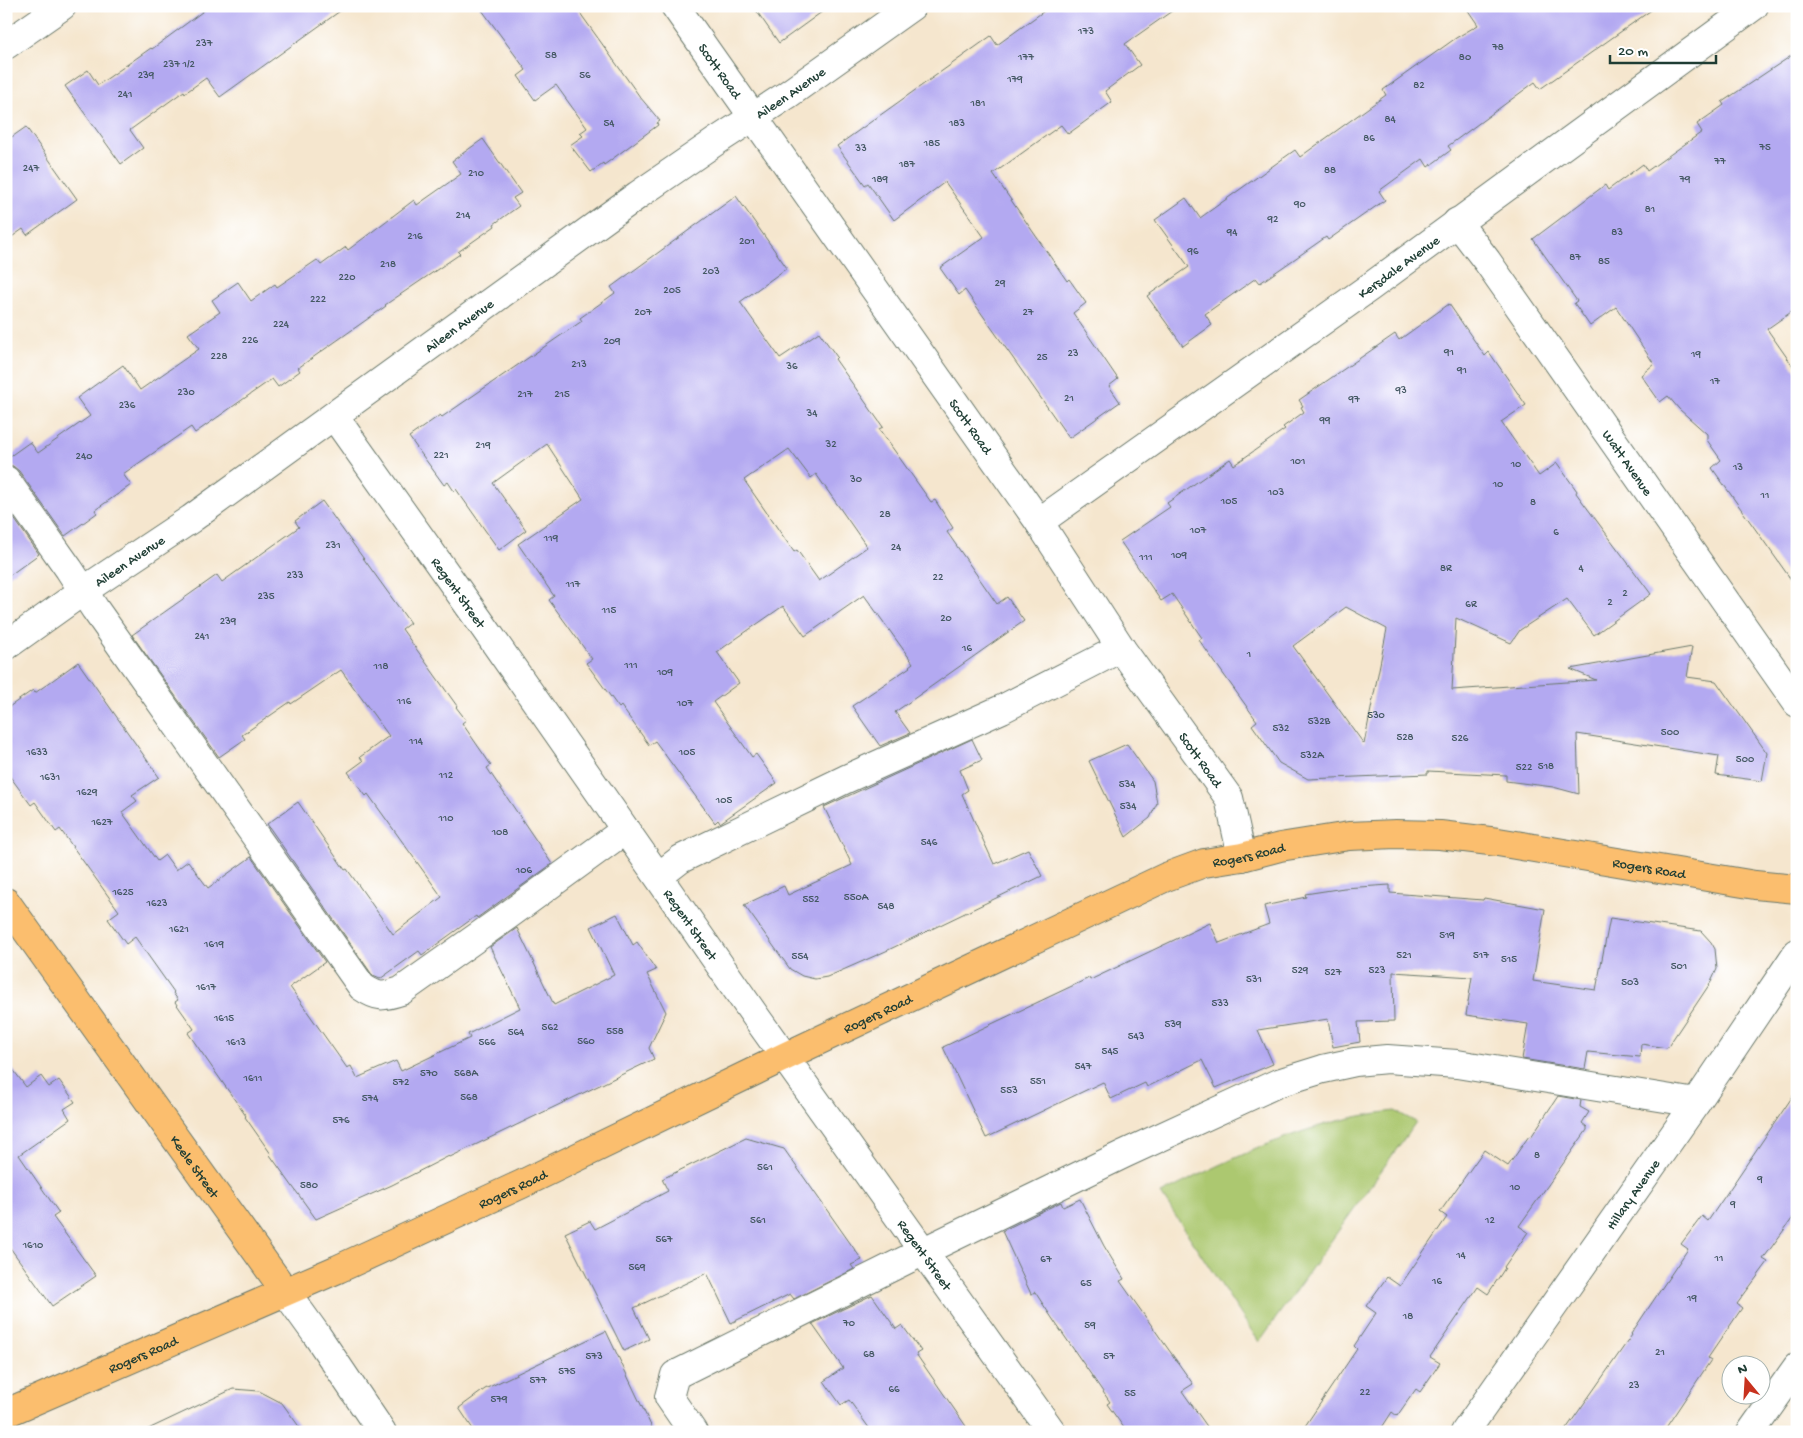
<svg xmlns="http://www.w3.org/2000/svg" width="1803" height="1438" viewBox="0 0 1803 1438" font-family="'Gochi Hand',sans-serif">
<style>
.green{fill:#acc86f;stroke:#668252}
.building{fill:#b3a9f1;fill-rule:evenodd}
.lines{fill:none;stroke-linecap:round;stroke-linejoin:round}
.minor-casing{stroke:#6a786a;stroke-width:30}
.major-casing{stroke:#6a786a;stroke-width:30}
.minor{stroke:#fff;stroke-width:28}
.major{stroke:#fbbe6e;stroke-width:28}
.labels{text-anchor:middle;stroke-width:4;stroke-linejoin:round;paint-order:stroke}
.number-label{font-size:11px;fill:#445863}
.street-label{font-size:14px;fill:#1f3d34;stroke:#fff}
</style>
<rect width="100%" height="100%" fill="#fff"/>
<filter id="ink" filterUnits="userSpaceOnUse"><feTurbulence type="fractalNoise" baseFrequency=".02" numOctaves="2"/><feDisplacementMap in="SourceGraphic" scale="10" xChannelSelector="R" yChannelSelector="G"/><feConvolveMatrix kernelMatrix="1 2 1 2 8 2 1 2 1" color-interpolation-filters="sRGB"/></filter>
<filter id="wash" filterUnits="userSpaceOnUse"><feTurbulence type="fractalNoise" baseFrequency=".0096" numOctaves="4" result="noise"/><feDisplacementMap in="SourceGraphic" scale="20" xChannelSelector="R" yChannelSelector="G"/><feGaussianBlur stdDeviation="1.12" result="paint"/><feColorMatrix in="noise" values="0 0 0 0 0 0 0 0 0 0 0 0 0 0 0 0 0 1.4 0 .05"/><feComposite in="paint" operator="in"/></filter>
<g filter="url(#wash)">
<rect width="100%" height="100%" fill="#f5e6ce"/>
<path class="green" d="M 1395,1111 L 1416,1122 L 1259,1342 L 1161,1194 C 1234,1157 1312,1119 1395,1111 Z"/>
<g id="blocks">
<g class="building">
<path d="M 210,6 L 347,6 L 220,97 L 206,78 L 185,93 L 184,91 L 130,130 L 143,148 L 121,164 L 65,86 L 88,70 L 98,85 L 151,48 L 152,49 Z"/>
<path d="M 479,6 L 575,6 L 640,97 L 660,121 L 657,123 L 658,125 L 604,165 L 603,163 L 591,172 L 570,145 L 583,136 L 580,133 L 587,128 L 556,85 L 535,100 L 518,76 L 526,70 Z"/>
<path d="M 753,6 L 830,6 L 779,43 Z"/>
<path d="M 1051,6 L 1179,6 L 1125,44 L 1140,65 L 1105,91 L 1112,102 L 1068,134 L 1061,125 L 993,174 L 1067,281 L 1069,279 L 1086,303 L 1073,313 L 1118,379 L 1109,386 L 1120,402 L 1069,438 L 965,290 L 959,295 L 940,268 L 984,237 L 945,182 L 894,220 L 868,183 L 865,185 L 837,146 L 991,36 L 997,45 Z"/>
<path d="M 1465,6 L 1657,6 L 1540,89 L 1535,82 L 1448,146 L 1451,150 L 1428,167 L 1423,159 L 1379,191 L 1385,200 L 1328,240 L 1326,237 L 1260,283 L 1256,278 L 1205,314 L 1212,325 L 1183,346 L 1147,296 L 1189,267 L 1155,220 L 1186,198 L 1200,218 L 1295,150 L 1300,157 L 1386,95 L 1383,90 L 1456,38 L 1478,25 Z"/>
<path d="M 1797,52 L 1797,308 L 1767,329 L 1797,372 L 1797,588 L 1712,468 L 1721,460 L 1707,440 L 1707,434 L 1679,409 L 1668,396 L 1660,402 L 1641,375 L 1654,364 L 1616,307 L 1590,326 L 1574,303 L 1577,301 L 1533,239 L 1605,185 L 1608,190 L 1643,164 L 1647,171 L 1702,132 L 1697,124 L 1724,105 L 1722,102 Z"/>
<path d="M 26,127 L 77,199 L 27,235 L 23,229 L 6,241 L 6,141 Z"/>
<path d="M 483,139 L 521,193 L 513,198 L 519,206 L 494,224 L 495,226 L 458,252 L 460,254 L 385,305 L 386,306 L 298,368 L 300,371 L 278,387 L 272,379 L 195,433 L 191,427 L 123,474 L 131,485 L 95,510 L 97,513 L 65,536 L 19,471 L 13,466 L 6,465 L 6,459 L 30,442 L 38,453 L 90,416 L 77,398 L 123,365 L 140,390 L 199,349 L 188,334 L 220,312 L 212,300 L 238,282 L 251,301 L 275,284 L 277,287 L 317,260 L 321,265 L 346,247 L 348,250 L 414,200 L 417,205 L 461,174 L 452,161 Z"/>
<path d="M 736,196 L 787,268 L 740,302 L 780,358 L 819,332 L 837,357 L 835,359 L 883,427 L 879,429 L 931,502 L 935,500 L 953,528 L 947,532 L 997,604 L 1007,597 L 1024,621 L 895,712 L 910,733 L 880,746 L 852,706 L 910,667 L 909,666 L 913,663 L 864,595 L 805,636 L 783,606 L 717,652 L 739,683 L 713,702 L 752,757 L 756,754 L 777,783 L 720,823 L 718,820 L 715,823 L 655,741 L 649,745 L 621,706 L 619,708 L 586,663 L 592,659 L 549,600 L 554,596 L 518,544 L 583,499 L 547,444 L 493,483 L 526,530 L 499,550 L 456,489 L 454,491 L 448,482 L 444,485 L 409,437 L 440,415 L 442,417 L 582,321 L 580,318 L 615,293 L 611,287 ZM 789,449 L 811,478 L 816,474 L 867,547 L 819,581 L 797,550 L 794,552 L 744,480 Z"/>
<path d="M 1449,304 L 1485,356 L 1489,352 L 1526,405 L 1501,422 L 1539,476 L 1557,463 L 1577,491 L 1576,493 L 1651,594 L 1594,635 L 1567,599 L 1520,630 L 1511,643 L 1456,618 L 1452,690 L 1596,680 L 1570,669 L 1692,647 L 1687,677 L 1716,681 L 1767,753 L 1762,781 L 1716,775 L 1719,756 L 1577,734 L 1579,794 L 1553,787 L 1506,781 L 1506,775 L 1428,771 L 1428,774 L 1308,779 L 1279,763 L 1252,725 L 1257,721 L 1199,640 L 1202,638 L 1172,594 L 1161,601 L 1120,541 L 1170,507 L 1167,503 L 1230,459 L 1234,465 L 1285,429 L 1283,427 L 1304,412 L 1301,407 L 1303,406 L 1299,400 L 1395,334 L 1399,340 ZM 1346,607 L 1387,629 L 1364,744 L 1293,646 Z"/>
<path d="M 322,501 L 410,623 L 402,629 L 457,706 L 456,707 L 466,720 L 462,723 L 491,765 L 487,768 L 552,864 L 477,918 L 476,916 L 422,955 L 419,951 L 380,979 L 373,976 L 267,824 L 298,802 L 345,870 L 347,869 L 393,934 L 442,897 L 368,794 L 366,796 L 348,772 L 363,761 L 360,757 L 389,736 L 341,670 L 291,704 L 290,702 L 242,735 L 245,739 L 219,757 L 132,635 L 217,575 L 222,582 L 299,527 L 295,521 Z"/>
<path d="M 6,507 L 39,554 L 6,578 Z"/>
<path d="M 78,662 L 159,777 L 132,795 L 137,801 L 122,812 L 157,861 L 165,855 L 176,870 L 188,861 L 208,888 L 251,857 L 325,962 L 290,987 L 347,1068 L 351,1066 L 357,1078 L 396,1061 L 401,1071 L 470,1038 L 468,1034 L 520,1008 L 490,947 L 517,928 L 554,1005 L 614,975 L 591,927 L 617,914 L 633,945 L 637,942 L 656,970 L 647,974 L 666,1012 L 649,1048 L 654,1059 L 450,1157 L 449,1156 L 392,1185 L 316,1219 L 270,1155 L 271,1154 L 245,1117 L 246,1116 L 188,1033 L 194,1029 L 175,1002 L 178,1000 L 173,993 L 174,992 L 135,937 L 126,944 L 108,919 L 119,911 L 60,829 L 56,832 L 35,802 L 31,805 L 6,771 L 6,709 L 33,690 L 35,693 Z"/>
<path d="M 972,739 L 982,760 L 960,770 L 968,790 L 962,794 L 994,864 L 1028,849 L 1042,876 L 886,951 L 827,977 L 815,979 L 802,976 L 790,969 L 744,905 L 784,886 L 788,895 L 852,865 L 824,807 Z"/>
<path d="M 1127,744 L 1153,781 L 1157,803 L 1150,818 L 1126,837 L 1089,761 Z"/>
<path d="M 1390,885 L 1390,893 L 1483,900 L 1484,898 L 1545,909 L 1533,981 L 1596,990 L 1610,918 L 1701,931 L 1711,942 L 1715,949 L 1717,969 L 1711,982 L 1667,1048 L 1641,1044 L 1640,1057 L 1588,1052 L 1585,1069 L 1522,1059 L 1528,1024 L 1466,1015 L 1472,977 L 1393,972 L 1394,1021 L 1358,1022 L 1360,1042 L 1333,1047 L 1328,1019 L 1258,1030 L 1273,1064 L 1216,1088 L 1202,1060 L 1147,1087 L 1145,1083 L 1111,1099 L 1103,1082 L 986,1138 L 943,1047 L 1089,978 L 1090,980 L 1210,923 L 1219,943 L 1269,924 L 1264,906 L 1306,897 L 1305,894 L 1344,888 Z"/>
<path d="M 6,1060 L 26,1087 L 41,1076 L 49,1087 L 59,1080 L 75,1102 L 64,1109 L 70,1119 L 19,1155 L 59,1213 L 53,1217 L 96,1276 L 52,1306 L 6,1242 Z"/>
<path d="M 1797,1090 L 1797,1212 L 1763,1259 L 1768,1262 L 1737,1304 L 1742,1308 L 1708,1358 L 1711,1360 L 1663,1432 L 1564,1432 L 1632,1335 L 1631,1334 L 1688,1249 L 1681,1244 L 1702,1216 L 1708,1221 Z"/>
<path d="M 1558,1096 L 1581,1100 L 1580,1107 L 1589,1112 L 1582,1123 L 1587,1127 L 1587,1130 L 1519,1226 L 1528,1232 L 1504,1267 L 1505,1268 L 1488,1294 L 1478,1287 L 1430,1357 L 1440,1363 L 1420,1392 L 1416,1389 L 1397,1416 L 1392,1412 L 1379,1432 L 1301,1432 L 1357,1349 L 1354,1346 L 1376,1313 L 1366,1306 L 1387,1277 L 1400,1286 L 1447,1217 L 1440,1212 L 1484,1150 L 1508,1166 L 1529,1136 L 1531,1137 Z"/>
<path d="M 746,1138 L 784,1149 L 862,1260 L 851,1265 L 854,1269 L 794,1299 L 790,1294 L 731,1323 L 707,1273 L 634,1308 L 649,1339 L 624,1351 L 565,1233 L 590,1221 L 595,1229 L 668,1191 L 662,1179 Z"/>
<path d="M 1080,1199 L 1104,1246 L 1124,1279 L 1120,1281 L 1193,1384 L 1182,1391 L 1211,1432 L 1127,1432 L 1107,1404 L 1110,1402 L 1054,1321 L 1035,1292 L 1031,1294 L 1002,1231 L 1061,1202 L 1063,1207 Z"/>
<path d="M 872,1295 L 896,1329 L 902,1325 L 921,1351 L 916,1354 L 970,1432 L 872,1432 L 849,1400 L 841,1405 L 824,1381 L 843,1368 L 812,1324 Z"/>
<path d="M 606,1331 L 654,1432 L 475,1432 L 459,1408 L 485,1389 Z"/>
<path d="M 233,1389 L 259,1391 L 282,1403 L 303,1432 L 142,1432 Z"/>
</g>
</g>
</g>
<g filter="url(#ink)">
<use href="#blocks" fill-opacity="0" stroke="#6a786a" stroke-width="1"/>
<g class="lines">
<defs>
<g id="minor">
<path id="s1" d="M 675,6 L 1039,522 L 1121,648 L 1229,798 L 1242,857"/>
<path d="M 6,45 L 62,6"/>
<path id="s2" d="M 1457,222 L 1487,261 L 1797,703"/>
<path id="s3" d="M 334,416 L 479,620 L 756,1017 L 1052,1432"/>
<path d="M 6,480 L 69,569 L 95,609 L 362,987 C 378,998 383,997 401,991 L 507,916 L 625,830"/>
<path id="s4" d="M 1039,522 L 1370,287 L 1754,6"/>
<path id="s5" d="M 6,646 L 83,591 L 191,519 L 638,195 L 715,142 L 787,95 L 912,6"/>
<path d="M 659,876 L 681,859 L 846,779 L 1002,709 L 1121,648"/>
<path d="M 285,1291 L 316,1334 L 382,1432"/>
<path d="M 693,1432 L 669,1397 L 675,1375 L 924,1251 L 1124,1154 L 1278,1083 L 1323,1069 L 1355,1062 L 1387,1059 L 1457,1064 L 1696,1103"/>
<path id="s6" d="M 1465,1432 L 1696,1103 L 1797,953"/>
<path d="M 1751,1432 L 1797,1367"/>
</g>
<g id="major">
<path id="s7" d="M 6,902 L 285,1291"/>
<path id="s8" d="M 6,1413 L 338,1269 L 522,1184 L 786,1056 L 1166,877 L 1204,863 L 1242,857 L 1280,847 L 1349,836 L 1396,834 L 1440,835 L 1498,842 L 1755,885 L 1797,889"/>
</g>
</defs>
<use href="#minor" class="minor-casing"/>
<use href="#major" class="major-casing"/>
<use href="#minor" class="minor"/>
<use href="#major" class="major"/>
</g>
</g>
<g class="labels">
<g class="number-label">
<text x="1086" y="34">173</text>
<text x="204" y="46">237</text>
<text x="1498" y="50">78</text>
<text x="551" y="58">58</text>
<text x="1026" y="60">177</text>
<text x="1465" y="60">80</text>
<text x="179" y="67">237 1/2</text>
<text x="146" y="78">239</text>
<text x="585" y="78">56</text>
<text x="1015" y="82">179</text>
<text x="1419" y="88">82</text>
<text x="125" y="97">241</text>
<text x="978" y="106">181</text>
<text x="1390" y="122">84</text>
<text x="609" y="126">54</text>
<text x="957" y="126">183</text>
<text x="1369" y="141">86</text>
<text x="932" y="146">185</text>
<text x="1765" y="150">75</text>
<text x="861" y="151">33</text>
<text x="1720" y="164">77</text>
<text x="907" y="167">187</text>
<text x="31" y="171">247</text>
<text x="1330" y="173">88</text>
<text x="476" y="176">210</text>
<text x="880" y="182">189</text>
<text x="1685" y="182">79</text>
<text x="1300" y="207">90</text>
<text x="1650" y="212">81</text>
<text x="463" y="218">214</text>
<text x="1273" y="222">92</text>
<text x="1232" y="235">94</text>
<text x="1617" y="235">83</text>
<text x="415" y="239">216</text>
<text x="747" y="244">201</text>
<text x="1193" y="254">96</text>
<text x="1575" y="260">87</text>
<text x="1604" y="264">85</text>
<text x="388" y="267">218</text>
<text x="711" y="274">203</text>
<text x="347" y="280">220</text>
<text x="1000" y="286">29</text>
<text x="672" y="293">205</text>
<text x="318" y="302">222</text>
<text x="643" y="315">207</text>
<text x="1028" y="315">27</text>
<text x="281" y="327">224</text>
<text x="250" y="343">226</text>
<text x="612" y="344">209</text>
<text x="1449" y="355">91</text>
<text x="1073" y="356">23</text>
<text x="1696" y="357">19</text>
<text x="219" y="359">228</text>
<text x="1042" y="360">25</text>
<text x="579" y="367">213</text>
<text x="792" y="369">36</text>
<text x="1462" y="373">91</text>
<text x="1715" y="384">17</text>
<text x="1401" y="393">93</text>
<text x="186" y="395">230</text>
<text x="525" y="397">217</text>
<text x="562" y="397">215</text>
<text x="1069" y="401">21</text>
<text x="1354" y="402">97</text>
<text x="127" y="408">236</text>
<text x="812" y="416">34</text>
<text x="1325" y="423">99</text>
<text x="831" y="447">32</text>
<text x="483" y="448">219</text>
<text x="441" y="458">221</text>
<text x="84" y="459">240</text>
<text x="1298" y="464">101</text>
<text x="1516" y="467">10</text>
<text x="1738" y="470">13</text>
<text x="856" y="482">30</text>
<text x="1498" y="487">10</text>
<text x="1276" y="495">103</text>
<text x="1765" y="498">11</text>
<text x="1229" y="504">105</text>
<text x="1533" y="505">8</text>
<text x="885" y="517">28</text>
<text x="1198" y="533">107</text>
<text x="1556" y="535">6</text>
<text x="551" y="541">119</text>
<text x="333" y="548">231</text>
<text x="896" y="550">24</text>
<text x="1179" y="558">109</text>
<text x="1146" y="560">111</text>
<text x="1446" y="571">8R</text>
<text x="1581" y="571">4</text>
<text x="295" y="578">233</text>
<text x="938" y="580">22</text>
<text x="573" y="587">117</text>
<text x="1625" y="596">2</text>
<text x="266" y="599">235</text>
<text x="1610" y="605">2</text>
<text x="1471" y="607">6R</text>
<text x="609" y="613">115</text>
<text x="946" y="621">20</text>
<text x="228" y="624">239</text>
<text x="202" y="639">241</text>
<text x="967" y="651">16</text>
<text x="1249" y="657">1</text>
<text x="631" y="668">111</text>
<text x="381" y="669">118</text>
<text x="665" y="675">109</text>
<text x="404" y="704">116</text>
<text x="685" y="706">107</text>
<text x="1376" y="718">530</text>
<text x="1319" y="724">532B</text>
<text x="1281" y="731">532</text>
<text x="1670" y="735">500</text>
<text x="1405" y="740">528</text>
<text x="1460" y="741">526</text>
<text x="416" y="744">114</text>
<text x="37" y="755">1633</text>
<text x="687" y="755">105</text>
<text x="1312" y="758">532A</text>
<text x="1745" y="762">500</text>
<text x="1546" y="769">518</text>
<text x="1524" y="770">522</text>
<text x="446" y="778">112</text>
<text x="50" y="780">1631</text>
<text x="1127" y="787">534</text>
<text x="87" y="795">1629</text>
<text x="724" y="803">105</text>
<text x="1128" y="809">534</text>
<text x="446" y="821">110</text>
<text x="102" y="825">1627</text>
<text x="500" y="835">108</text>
<text x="929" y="845">546</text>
<text x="524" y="873">106</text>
<text x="123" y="895">1625</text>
<text x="856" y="900">550A</text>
<text x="811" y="902">552</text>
<text x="157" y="906">1623</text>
<text x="886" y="909">548</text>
<text x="179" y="932">1621</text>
<text x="1447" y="938">519</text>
<text x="214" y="947">1619</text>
<text x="1404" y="958">521</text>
<text x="1481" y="958">517</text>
<text x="800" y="959">554</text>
<text x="1509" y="962">515</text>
<text x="1679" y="969">501</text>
<text x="1300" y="973">529</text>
<text x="1377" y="973">523</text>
<text x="1333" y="975">527</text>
<text x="1254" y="982">531</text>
<text x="1630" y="985">503</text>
<text x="206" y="990">1617</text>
<text x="1220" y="1006">533</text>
<text x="224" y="1021">1615</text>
<text x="1173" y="1027">539</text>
<text x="550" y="1030">562</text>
<text x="615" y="1034">558</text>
<text x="516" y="1035">564</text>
<text x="1136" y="1039">543</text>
<text x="586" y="1044">560</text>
<text x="236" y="1045">1613</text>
<text x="487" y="1045">566</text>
<text x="1110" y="1054">545</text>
<text x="1083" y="1069">547</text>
<text x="429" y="1076">570</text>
<text x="466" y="1076">568A</text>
<text x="253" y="1081">1611</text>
<text x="1038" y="1084">551</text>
<text x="401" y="1085">572</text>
<text x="1009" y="1093">553</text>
<text x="469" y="1100">568</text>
<text x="370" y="1101">574</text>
<text x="341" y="1123">576</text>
<text x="1537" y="1158">8</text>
<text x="765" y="1170">561</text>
<text x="1760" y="1182">9</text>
<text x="309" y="1188">580</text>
<text x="1515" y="1190">10</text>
<text x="1733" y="1207">9</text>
<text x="758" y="1223">561</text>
<text x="1490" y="1223">12</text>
<text x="664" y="1242">567</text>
<text x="33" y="1248">1610</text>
<text x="1461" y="1258">14</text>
<text x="1719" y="1261">11</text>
<text x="1046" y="1262">67</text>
<text x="637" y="1270">569</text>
<text x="1437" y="1284">16</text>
<text x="1086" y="1286">65</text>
<text x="1692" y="1301">19</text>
<text x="1408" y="1319">18</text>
<text x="849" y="1326">70</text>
<text x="1090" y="1328">59</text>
<text x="1660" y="1355">21</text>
<text x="869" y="1357">68</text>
<text x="594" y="1359">573</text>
<text x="1109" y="1359">57</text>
<text x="567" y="1374">575</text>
<text x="538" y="1383">577</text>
<text x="1634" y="1388">23</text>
<text x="894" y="1392">66</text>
<text x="1365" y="1395">22</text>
<text x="1130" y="1396">55</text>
<text x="499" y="1402">579</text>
</g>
<g class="street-label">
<text dy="5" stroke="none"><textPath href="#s1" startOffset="79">Scott Road</textPath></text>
<text dy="5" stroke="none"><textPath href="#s5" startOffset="960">Aileen Avenue</textPath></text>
<text dy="5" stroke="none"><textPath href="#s4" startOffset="441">Kersdale Avenue</textPath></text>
<text dy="5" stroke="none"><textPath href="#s5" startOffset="555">Aileen Avenue</textPath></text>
<text dy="5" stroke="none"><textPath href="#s1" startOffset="514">Scott Road</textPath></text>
<text dy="5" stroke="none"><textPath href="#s2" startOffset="295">Watt Avenue</textPath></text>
<text dy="5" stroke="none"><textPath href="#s5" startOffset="150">Aileen Avenue</textPath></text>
<text dy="5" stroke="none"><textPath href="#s3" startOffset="216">Regent Street</textPath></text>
<text dy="5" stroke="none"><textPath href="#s1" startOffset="919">Scott Road</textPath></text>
<text dy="5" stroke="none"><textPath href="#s8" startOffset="1364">Rogers Road</textPath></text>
<text dy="5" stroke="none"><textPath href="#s8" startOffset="1769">Rogers Road</textPath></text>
<text dy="5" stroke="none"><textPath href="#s3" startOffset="621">Regent Street</textPath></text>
<text dy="5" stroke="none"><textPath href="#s8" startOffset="959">Rogers Road</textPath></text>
<text dy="5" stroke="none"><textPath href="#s7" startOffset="325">Keele Street</textPath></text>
<text dy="5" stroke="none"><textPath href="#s8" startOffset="554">Rogers Road</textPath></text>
<text dy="5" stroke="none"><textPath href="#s6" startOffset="291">Hillary Avenue</textPath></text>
<text dy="5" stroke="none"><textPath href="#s3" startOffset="1026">Regent Street</textPath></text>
<text dy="5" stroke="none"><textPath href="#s8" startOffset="149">Rogers Road</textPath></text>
</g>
</g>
<rect width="1803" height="1438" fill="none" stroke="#fff" stroke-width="25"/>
<g transform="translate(1746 1380) rotate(342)"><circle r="24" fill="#ffffff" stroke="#a5b1ae"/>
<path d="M0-4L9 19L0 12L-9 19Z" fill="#c8321e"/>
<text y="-8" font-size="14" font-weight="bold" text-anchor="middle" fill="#1f3d34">N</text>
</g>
<path d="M1610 55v8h106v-8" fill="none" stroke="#1f3d34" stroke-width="2.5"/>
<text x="1618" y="55" font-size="15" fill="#1f3d34" stroke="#ffffff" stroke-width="4" paint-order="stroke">20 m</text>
</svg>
